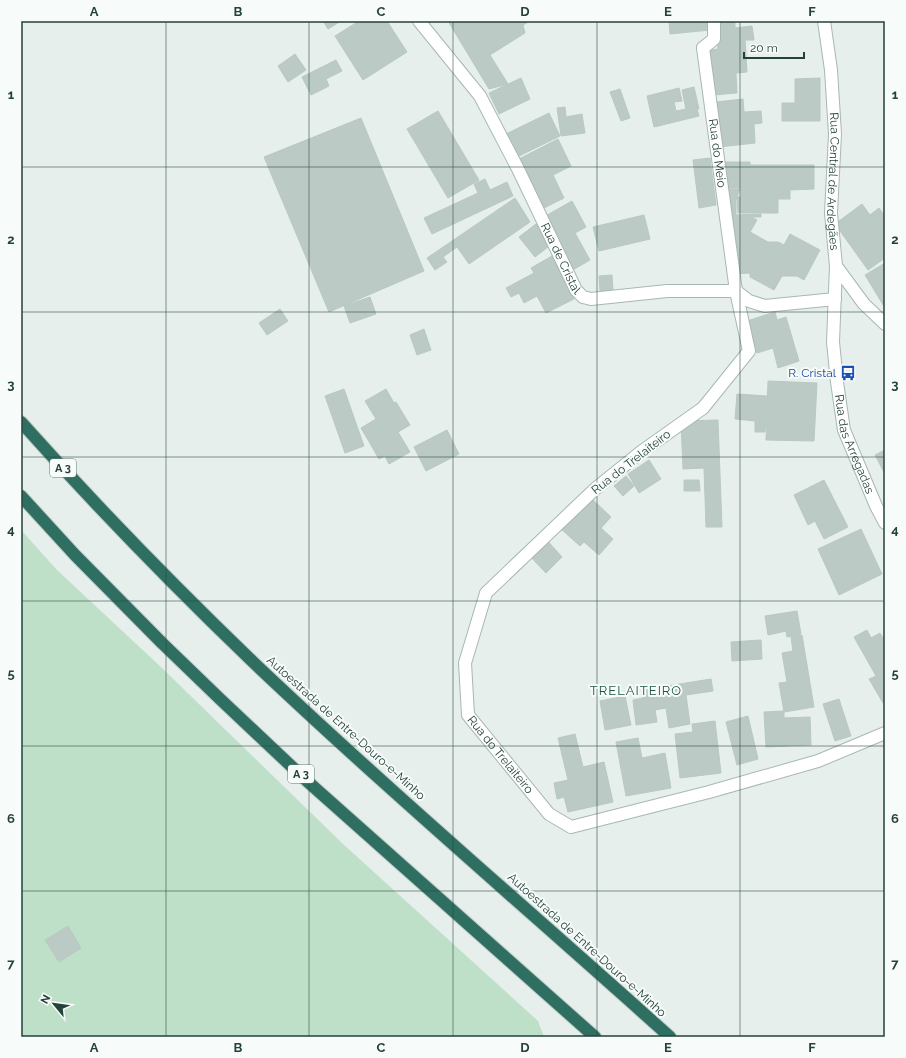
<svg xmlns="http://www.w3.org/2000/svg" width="906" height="1058" viewBox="0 0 906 1058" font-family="Raleway,sans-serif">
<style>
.green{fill:#bfe0c8}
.building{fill:#bbcac4;stroke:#b8c9c2}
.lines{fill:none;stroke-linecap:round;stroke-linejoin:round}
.pedestrian-casing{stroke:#a8b8b2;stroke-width:14}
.minor-casing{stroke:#a8b8b2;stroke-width:14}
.tertiary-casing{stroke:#a8b8b2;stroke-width:14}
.motorway-casing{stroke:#c2cac8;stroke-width:14}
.pedestrian{stroke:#fff;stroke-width:12}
.minor{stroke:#fff;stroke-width:12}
.tertiary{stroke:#fff;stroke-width:12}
.motorway{stroke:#2f6f62;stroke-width:12}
.grid{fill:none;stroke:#24423a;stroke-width:1;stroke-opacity:0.55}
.labels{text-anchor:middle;stroke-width:4;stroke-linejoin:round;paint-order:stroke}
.shield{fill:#f7fbf9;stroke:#637a73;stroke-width:1}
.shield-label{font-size:11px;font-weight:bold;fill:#24423a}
.street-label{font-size:12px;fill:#24423a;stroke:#f7fbf9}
.transit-label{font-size:12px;fill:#164399;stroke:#f7fbf9;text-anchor:end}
.neighbourhood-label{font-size:13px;letter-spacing:1px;fill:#1f5548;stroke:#f7fbf9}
.neatline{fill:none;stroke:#24423a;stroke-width:1.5}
.grid-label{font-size:13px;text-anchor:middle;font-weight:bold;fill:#24423a}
</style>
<rect width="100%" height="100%" fill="#e6efeb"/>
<path class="green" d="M 21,530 L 57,570 L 162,668 L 343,844 L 538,1021 L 544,1037 L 21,1037 Z"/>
<g class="building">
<path d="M 323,21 L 341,21 L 328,29 Z"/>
<path d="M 359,21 L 387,21 L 407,52 L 363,80 L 335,36 Z"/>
<path d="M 448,21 L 530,21 L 523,25 L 525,33 L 490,55 L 508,84 L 489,89 Z"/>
<path d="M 669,21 L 710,21 L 710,30 L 670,34 Z"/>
<path d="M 716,21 L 735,21 L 735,28 L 752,26 L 754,40 L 745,40 L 747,72 L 736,73 L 737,93 L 713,95 L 710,50 L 718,49 Z"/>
<path d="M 295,54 L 306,70 L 288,82 L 278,66 Z"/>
<path d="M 336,60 L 342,71 L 326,79 L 329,86 L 311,95 L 302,77 Z"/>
<path d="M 521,78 L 530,99 L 499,114 L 489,93 Z"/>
<path d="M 820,78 L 820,121 L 782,121 L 782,103 L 795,103 L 795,79 Z"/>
<path d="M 694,87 L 699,109 L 697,109 L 699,116 L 654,127 L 647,96 L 679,88 L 682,101 L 674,102 L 676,111 L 686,109 L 682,90 Z"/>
<path d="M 620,89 L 630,118 L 621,121 L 610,92 Z"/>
<path d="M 743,99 L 744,112 L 761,111 L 762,123 L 754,124 L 755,143 L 719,147 L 716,102 Z"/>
<path d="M 565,107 L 566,117 L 582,114 L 585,133 L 561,136 L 557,108 Z"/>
<path d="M 438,111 L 479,180 L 448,198 L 407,129 Z"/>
<path d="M 549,113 L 560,136 L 517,157 L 506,134 Z"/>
<path d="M 361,118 L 424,271 L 329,312 L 264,157 Z"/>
<path d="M 558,139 L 571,166 L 553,175 L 564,198 L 542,209 L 517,160 Z"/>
<path d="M 710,158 L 716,205 L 699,208 L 693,160 Z"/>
<path d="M 725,162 L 750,162 L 750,165 L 814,165 L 814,189 L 790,190 L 790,199 L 778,199 L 778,213 L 738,213 L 737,197 L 741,197 L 741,188 L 725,188 Z"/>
<path d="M 485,179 L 490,190 L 507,182 L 513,196 L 432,234 L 424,218 L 478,193 L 474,184 Z"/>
<path d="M 729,189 L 740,189 L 736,200 L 736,215 L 761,214 L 761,217 L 751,217 L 757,220 L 750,232 L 768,242 L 778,242 L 784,245 L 790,234 L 820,250 L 804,280 L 797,276 L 782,276 L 774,290 L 750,277 L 750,273 L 732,274 Z"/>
<path d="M 515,198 L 530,222 L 469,264 L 457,247 L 443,257 L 447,262 L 435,270 L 427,258 Z"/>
<path d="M 572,201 L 586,227 L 575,233 L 590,260 L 571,271 L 542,218 Z"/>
<path d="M 862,204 L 870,215 L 879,208 L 885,216 L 885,258 L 868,270 L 835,224 Z"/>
<path d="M 644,215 L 650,239 L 599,251 L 593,227 Z"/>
<path d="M 536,224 L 552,244 L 535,257 L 519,237 Z"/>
<path d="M 552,256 L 574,299 L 546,313 L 537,296 L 524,303 L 519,293 L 511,297 L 506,288 L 534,273 L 531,268 Z"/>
<path d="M 885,263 L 885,308 L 865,275 Z"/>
<path d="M 612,275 L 613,290 L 600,291 L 599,276 Z"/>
<path d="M 370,297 L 376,314 L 350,323 L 344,306 Z"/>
<path d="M 280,309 L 288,321 L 267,335 L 259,323 Z"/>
<path d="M 775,312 L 777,320 L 786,317 L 799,361 L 778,368 L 773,348 L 757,353 L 747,321 Z"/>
<path d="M 424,329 L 431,350 L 417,355 L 410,335 Z"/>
<path d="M 768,381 L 817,383 L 814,441 L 766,440 Z"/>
<path d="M 344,389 L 364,446 L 345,453 L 325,396 Z"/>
<path d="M 386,389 L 394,403 L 396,402 L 410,425 L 398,432 L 410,452 L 389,464 L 385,456 L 379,459 L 361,428 L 376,419 L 365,401 Z"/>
<path d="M 737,394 L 767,396 L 765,432 L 755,432 L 755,421 L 735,419 Z"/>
<path d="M 718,420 L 722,527 L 706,527 L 704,468 L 683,469 L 681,421 Z"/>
<path d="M 447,430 L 459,454 L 426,471 L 414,447 Z"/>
<path d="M 885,450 L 885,474 L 875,455 Z"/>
<path d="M 649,460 L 661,479 L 639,493 L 628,474 Z"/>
<path d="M 626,476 L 634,486 L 623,496 L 614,486 Z"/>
<path d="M 684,480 L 699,480 L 700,491 L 684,491 Z"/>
<path d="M 824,480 L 848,527 L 824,539 L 815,521 L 808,525 L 794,495 Z"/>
<path d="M 590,497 L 611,517 L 601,528 L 613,539 L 599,555 L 584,542 L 580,546 L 561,529 Z"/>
<path d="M 861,529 L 882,574 L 839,595 L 818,549 Z"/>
<path d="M 545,538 L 562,557 L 546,573 L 528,554 Z"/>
<path d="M 797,611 L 801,634 L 787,637 L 786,631 L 768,635 L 765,616 Z"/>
<path d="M 867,630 L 871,638 L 880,633 L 885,641 L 885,702 L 883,703 L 869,679 L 876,676 L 854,637 Z"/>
<path d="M 802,635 L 814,707 L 784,712 L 779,683 L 787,682 L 782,653 L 793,651 L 791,637 Z"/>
<path d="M 761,640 L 762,659 L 732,661 L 731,642 Z"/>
<path d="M 711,679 L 713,691 L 686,695 L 690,724 L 669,728 L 666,708 L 655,710 L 657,722 L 636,725 L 633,700 L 643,698 L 642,690 Z"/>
<path d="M 625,696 L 631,725 L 605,730 L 600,701 Z"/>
<path d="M 839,699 L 851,736 L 835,741 L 823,704 Z"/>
<path d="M 784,711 L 784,718 L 810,717 L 811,745 L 766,747 L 764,712 Z"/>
<path d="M 748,716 L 758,759 L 737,765 L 726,722 Z"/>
<path d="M 715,721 L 721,773 L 680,778 L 675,734 L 693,732 L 692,724 Z"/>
<path d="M 575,734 L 583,767 L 604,762 L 613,802 L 568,812 L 564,797 L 557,799 L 554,783 L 568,780 L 558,738 Z"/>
<path d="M 638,738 L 642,758 L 665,753 L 671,788 L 626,796 L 616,742 Z"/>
<path d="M 68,926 L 81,948 L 59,962 L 45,940 Z"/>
</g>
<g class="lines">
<defs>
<path id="pedestrian" d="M 703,48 L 714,39 L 714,21"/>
<g id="minor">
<path id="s1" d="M 419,21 L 480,96 L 518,169 L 576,290 L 583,297 L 591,299 L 667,291 L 736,291 L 749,301 L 765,306 L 835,299"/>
<path id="s2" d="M 703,48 L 736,291 L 749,351 L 703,408 L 641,452 L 595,489 L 486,593 L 465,663 L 468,715 L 549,814 L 571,827 L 709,792 L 818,761 L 885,733"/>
<path d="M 836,266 L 864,304 L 885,324"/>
</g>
<g id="tertiary">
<path id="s3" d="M 824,21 L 831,70 L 835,134 L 831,213 L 836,266 L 833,342 L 837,382 L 844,430 L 876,506 L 885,523"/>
</g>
<g id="motorway">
<path d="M 21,422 C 95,505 172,584 252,661 C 388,790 531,912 670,1037"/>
<path d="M 21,496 L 75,555 L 162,643 L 220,699 L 307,781 L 595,1037"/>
</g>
</defs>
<use href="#pedestrian" class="pedestrian-casing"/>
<use href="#minor" class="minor-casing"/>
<use href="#tertiary" class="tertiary-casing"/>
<use href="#motorway" class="motorway-casing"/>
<use href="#pedestrian" class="pedestrian"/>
<use href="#minor" class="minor"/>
<use href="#tertiary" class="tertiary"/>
<use href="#motorway" class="motorway"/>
</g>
<path class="grid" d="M 166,21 L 166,1037M 309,21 L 309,1037M 453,21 L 453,1037M 597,21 L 597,1037M 740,21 L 740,1037M 21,167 L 885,167M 21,312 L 885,312M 21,457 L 885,457M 21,601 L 885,601M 21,746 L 885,746M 21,891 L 885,891"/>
<defs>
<symbol id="bus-bare" viewBox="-9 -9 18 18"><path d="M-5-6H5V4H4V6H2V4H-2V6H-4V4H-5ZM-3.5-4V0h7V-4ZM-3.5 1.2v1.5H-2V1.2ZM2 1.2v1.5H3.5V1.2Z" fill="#1a4fb4" stroke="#f7fbf9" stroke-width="2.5" paint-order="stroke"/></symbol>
</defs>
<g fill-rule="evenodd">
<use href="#bus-bare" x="837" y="362" width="22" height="22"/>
</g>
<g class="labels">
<g class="shield">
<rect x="50" y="459" width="26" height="18" rx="3"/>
<rect x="288" y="765" width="26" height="18" rx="3"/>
</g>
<g class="shield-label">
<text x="63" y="472">A 3</text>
<text x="301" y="778">A 3</text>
</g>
<g class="street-label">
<text dy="4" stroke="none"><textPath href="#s2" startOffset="106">Rua do Meio</textPath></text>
<text dy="4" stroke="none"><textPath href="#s3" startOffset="161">Rua Central de Ardegães</textPath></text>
<text dy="4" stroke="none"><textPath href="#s1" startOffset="278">Rua de Cristal</textPath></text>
<text dy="4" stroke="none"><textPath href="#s3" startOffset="427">Rua das Arregadas</textPath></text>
<text transform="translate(631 462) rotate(-38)" y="4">Rua do Trelaiteiro</text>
<text transform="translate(346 728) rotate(42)" y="4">Autoestrada de Entre-Douro-e-Minho</text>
<text dy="4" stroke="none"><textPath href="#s2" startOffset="842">Rua do Trelaiteiro</textPath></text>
<text transform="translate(587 945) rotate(42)" y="4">Autoestrada de Entre-Douro-e-Minho</text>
</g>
<g class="transit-label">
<text x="836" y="377">R. Cristal</text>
</g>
<g class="neighbourhood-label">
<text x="636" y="695">TRELAITEIRO</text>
</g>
</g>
<rect width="906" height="1058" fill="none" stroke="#f7fbf9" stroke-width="44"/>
<g transform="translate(54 1004) rotate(299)" stroke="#f7fbf9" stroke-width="3" paint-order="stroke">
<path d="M0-3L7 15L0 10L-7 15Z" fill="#24423a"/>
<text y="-6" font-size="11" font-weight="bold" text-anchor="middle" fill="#24423a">N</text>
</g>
<path d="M744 52v6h60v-6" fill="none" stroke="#24423a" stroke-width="2"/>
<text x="750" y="52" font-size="12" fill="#24423a" stroke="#f7fbf9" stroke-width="3" paint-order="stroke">20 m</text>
<rect x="22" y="22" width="862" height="1014" class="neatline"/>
<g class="grid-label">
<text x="94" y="16">A</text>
<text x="238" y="16">B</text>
<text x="381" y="16">C</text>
<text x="525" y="16">D</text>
<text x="668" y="16">E</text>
<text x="812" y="16">F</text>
<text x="11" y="99">1</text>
<text x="895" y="99">1</text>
<text x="11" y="244">2</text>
<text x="895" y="244">2</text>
<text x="11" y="389">3</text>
<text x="895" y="389">3</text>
<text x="11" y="534">4</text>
<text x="895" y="534">4</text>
<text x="11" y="678">5</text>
<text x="895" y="678">5</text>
<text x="11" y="823">6</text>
<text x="895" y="823">6</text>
<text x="11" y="968">7</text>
<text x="895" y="968">7</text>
<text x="94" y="1052">A</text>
<text x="238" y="1052">B</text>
<text x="381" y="1052">C</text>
<text x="525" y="1052">D</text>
<text x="668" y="1052">E</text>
<text x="812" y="1052">F</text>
</g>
</svg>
